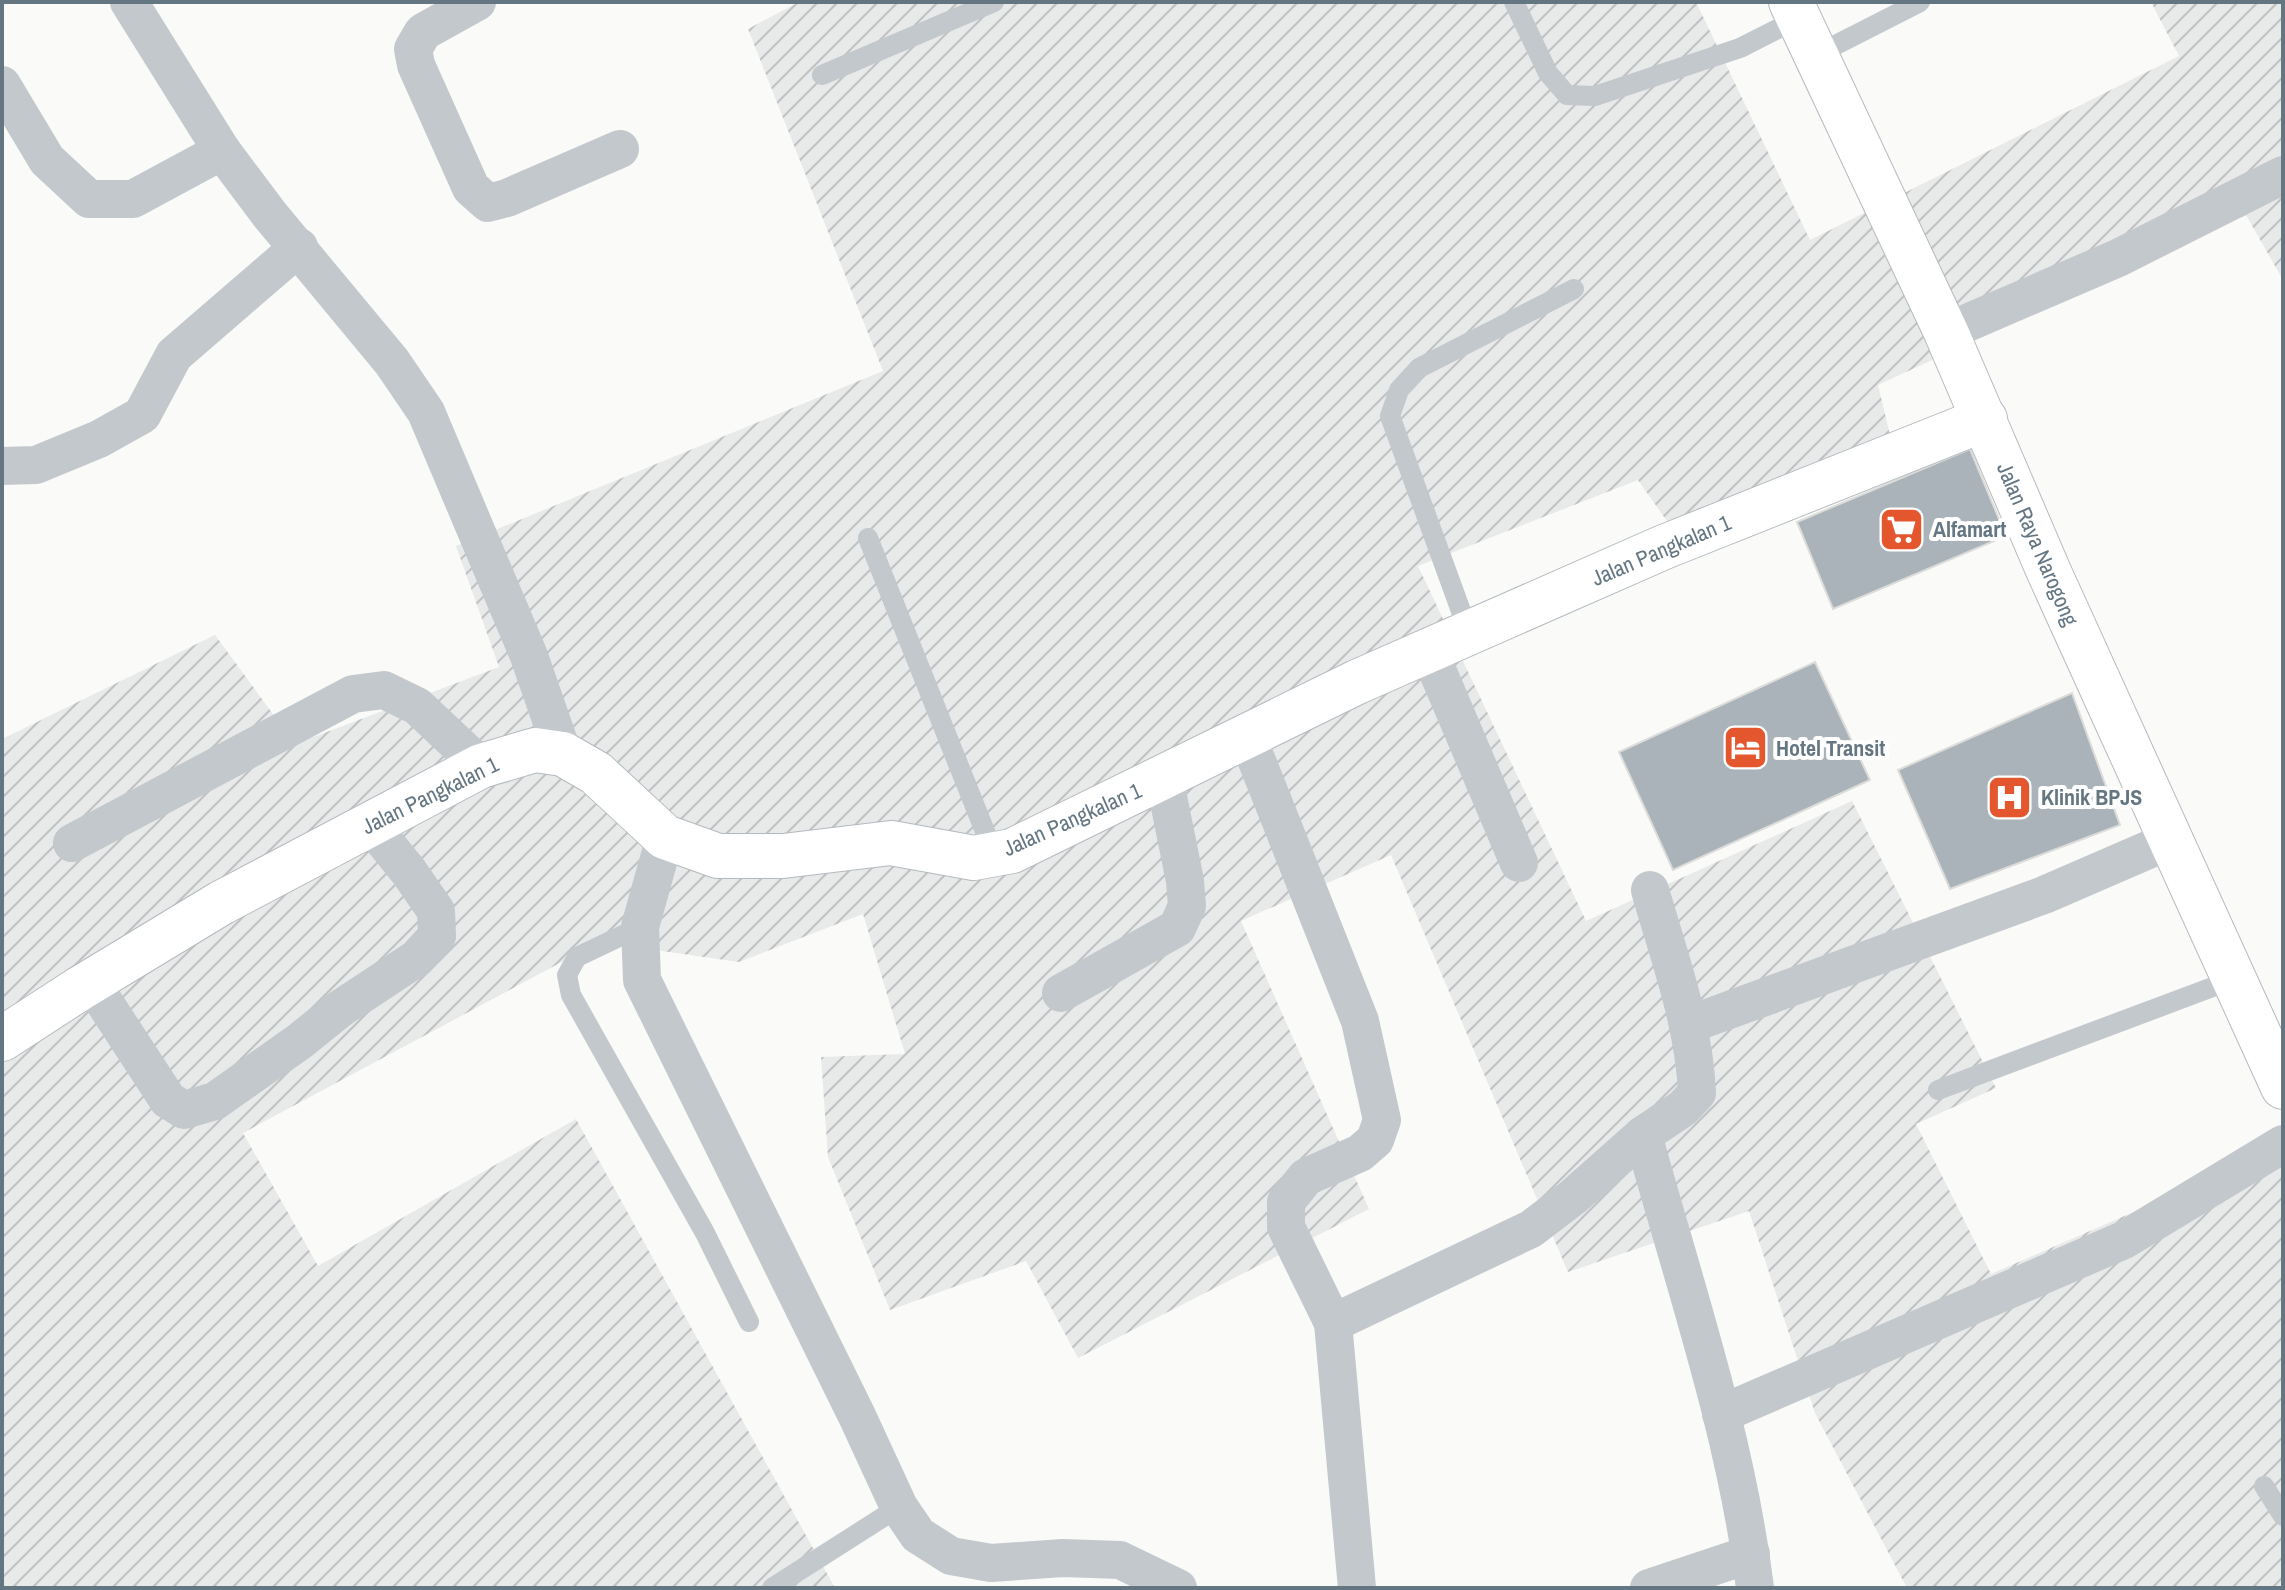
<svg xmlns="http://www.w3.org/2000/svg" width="2285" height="1590" viewBox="0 0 2285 1590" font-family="'Archivo Narrow',sans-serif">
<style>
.industrial{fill:url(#industrial-furrows)}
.building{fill:#aab3b9;stroke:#dcdcda;stroke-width:2}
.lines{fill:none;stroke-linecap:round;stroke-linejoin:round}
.secondary-casing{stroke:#b3babf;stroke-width:46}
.primary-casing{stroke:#b5babe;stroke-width:46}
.lane{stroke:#c3c8cc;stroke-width:20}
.street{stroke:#c3c8cc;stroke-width:38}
.secondary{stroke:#fff;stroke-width:44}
.primary{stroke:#fff;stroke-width:44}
.labels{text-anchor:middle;stroke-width:8;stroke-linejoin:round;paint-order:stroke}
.poi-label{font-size:22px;font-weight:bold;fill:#657683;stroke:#fff;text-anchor:start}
.street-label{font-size:22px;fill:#657683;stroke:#fff}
</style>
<defs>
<pattern id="industrial-furrows" width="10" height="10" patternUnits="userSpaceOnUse" patternTransform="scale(2)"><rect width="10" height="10" fill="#e8e9e9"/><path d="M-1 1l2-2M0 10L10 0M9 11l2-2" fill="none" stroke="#c0c1c2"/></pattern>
</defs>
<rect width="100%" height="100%" fill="#fafaf8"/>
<path class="industrial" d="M 799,2 L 1696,2 L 1810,240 L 2179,56 L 2151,2 L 2283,2 L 2283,280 L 2246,215 L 1878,385 L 1890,435 L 1669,524 L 1638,480 L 1418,566 L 1586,921 L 1852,801 L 1996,1088 L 1916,1124 L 1991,1274 L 2278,1149 L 2283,1162 L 2283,1588 L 1907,1588 L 1815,1413 L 1749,1211 L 1568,1272 L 1391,855 L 1241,921 L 1369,1209 L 1078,1358 L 1026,1261 L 890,1310 L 828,1157 L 821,1057 L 905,1054 L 863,914 L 739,962 L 599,942 L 243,1133 L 318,1266 L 576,1119 L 835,1588 L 2,1588 L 2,739 L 215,635 L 295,744 L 499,667 L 456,546 L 883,371 L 748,29 Z"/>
<g class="building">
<path d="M 1970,449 L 2006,536 L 1833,609 L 1797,522 Z"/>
<path d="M 1815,662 L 1870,780 L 1673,870 L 1619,752 Z"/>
<path d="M 2072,693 L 2120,825 L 1950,889 L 1898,770 Z"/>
</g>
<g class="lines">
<defs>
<path id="secondary" d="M 2,1039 L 79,989 L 221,903 L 481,766 L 535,750 L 563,754 L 596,773 L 665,837 L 718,856 L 783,856 L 891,843 L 974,858 L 1012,851 L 1357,682 L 1664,547 L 1985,419"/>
<path id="primary" d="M 1791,2 L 1946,332 L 2049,572 L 2283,1087"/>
</defs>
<use href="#secondary" class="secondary-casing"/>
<use href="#primary" class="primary-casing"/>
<g class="lane">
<path d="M 1514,2 L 1548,73 L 1567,95 L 1595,96 L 1740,48 L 1799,18"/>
<path d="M 1816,55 L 1920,2"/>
<path d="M 822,75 L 994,2"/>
<path d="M 868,538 L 994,854"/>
<path d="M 1469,633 L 1390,416 L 1399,390 L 1419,368 L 1574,289"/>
<path d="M 640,927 L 577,957 L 567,975 L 571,995 L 705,1233 L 749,1322"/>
<path d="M 1938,1090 L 2234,979"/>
<path d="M 2264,1486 L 2283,1516"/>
<path d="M 772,1588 L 899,1507"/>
</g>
<g class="street">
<path d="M 129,2 L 222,151 L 270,215 L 392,362 L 426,412 L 529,656 L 563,754"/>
<path d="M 477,2 L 423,32 L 413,49 L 416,65 L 471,188 L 488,203 L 507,198 L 620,149"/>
<path d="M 2,85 L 47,160 L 89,199 L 133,199 L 222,151"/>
<path d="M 1946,332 L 2118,258 L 2283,175"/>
<path d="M 2,466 L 36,465 L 99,439 L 142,415 L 174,355 L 299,247"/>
<path d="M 1429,651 L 1519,863"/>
<path d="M 1247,736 L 1360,1021 L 1382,1120 L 1375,1140 L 1360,1153 L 1306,1177 L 1286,1202 L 1286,1227 L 1333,1323 L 1357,1588"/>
<path d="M 665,837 L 640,927 L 642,980 L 857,1416 L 899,1507 L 918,1535 L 951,1556 L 991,1563 L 1063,1558 L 1120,1560 L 1178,1588"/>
<path d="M 72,843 L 353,694 L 384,690 L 417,706 L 481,766"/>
<path d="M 91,982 L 168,1100 L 184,1110 L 215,1101 L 300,1041 L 341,1008 L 417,958 L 437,936 L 436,911 L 409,872 L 371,825"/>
<path d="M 1061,993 L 1177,928 L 1187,906 L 1185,881 L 1164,777"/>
<path d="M 1688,1025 L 2044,895 L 2171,840"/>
<path d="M 1643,1135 C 1684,1284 1736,1434 1755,1588"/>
<path d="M 1333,1323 L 1531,1229 L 1573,1197 L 1643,1135 L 1683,1108 L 1697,1093 C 1694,1023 1669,957 1650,890"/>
<path d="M 1721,1414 L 2124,1240 L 2283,1144"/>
<path d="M 1649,1588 L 1751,1554"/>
</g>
<use href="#secondary" class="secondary"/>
<use href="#primary" class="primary"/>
</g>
<defs>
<symbol id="supermarket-square" viewBox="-11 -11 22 22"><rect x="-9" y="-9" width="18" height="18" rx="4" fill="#e4572e" stroke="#fff"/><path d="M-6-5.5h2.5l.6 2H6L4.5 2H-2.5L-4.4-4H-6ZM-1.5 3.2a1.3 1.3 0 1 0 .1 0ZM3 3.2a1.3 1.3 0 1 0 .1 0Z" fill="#fff"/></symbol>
<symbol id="hotel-square" viewBox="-11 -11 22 22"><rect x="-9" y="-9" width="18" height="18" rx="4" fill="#e4572e" stroke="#fff"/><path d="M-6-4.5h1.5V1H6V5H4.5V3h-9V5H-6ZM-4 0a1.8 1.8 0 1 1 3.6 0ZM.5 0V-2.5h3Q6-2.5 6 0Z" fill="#fff"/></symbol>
<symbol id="hospital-square" viewBox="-11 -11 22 22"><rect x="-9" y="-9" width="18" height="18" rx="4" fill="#e4572e" stroke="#fff"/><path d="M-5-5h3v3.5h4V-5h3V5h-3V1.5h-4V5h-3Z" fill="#fff"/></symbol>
</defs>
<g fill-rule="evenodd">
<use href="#supermarket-square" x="1876" y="504" width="51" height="51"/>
<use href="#hotel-square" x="1720" y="722" width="51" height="51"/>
<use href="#hospital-square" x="1984" y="772" width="51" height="51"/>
</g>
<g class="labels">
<g class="poi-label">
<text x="1933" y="537">Alfamart</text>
<text x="1776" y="756">Hotel Transit</text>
<text x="2041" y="805">Klinik BPJS</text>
</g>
<g class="street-label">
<text transform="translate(2038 544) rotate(67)" y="8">Jalan Raya Narogong</text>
<text transform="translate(1661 550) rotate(-23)" y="8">Jalan Pangkalan 1</text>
<text transform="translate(430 795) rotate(-26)" y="8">Jalan Pangkalan 1</text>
<text transform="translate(1072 819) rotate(-24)" y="8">Jalan Pangkalan 1</text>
</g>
</g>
<rect width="2285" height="1590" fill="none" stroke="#657683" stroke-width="8"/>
</svg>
